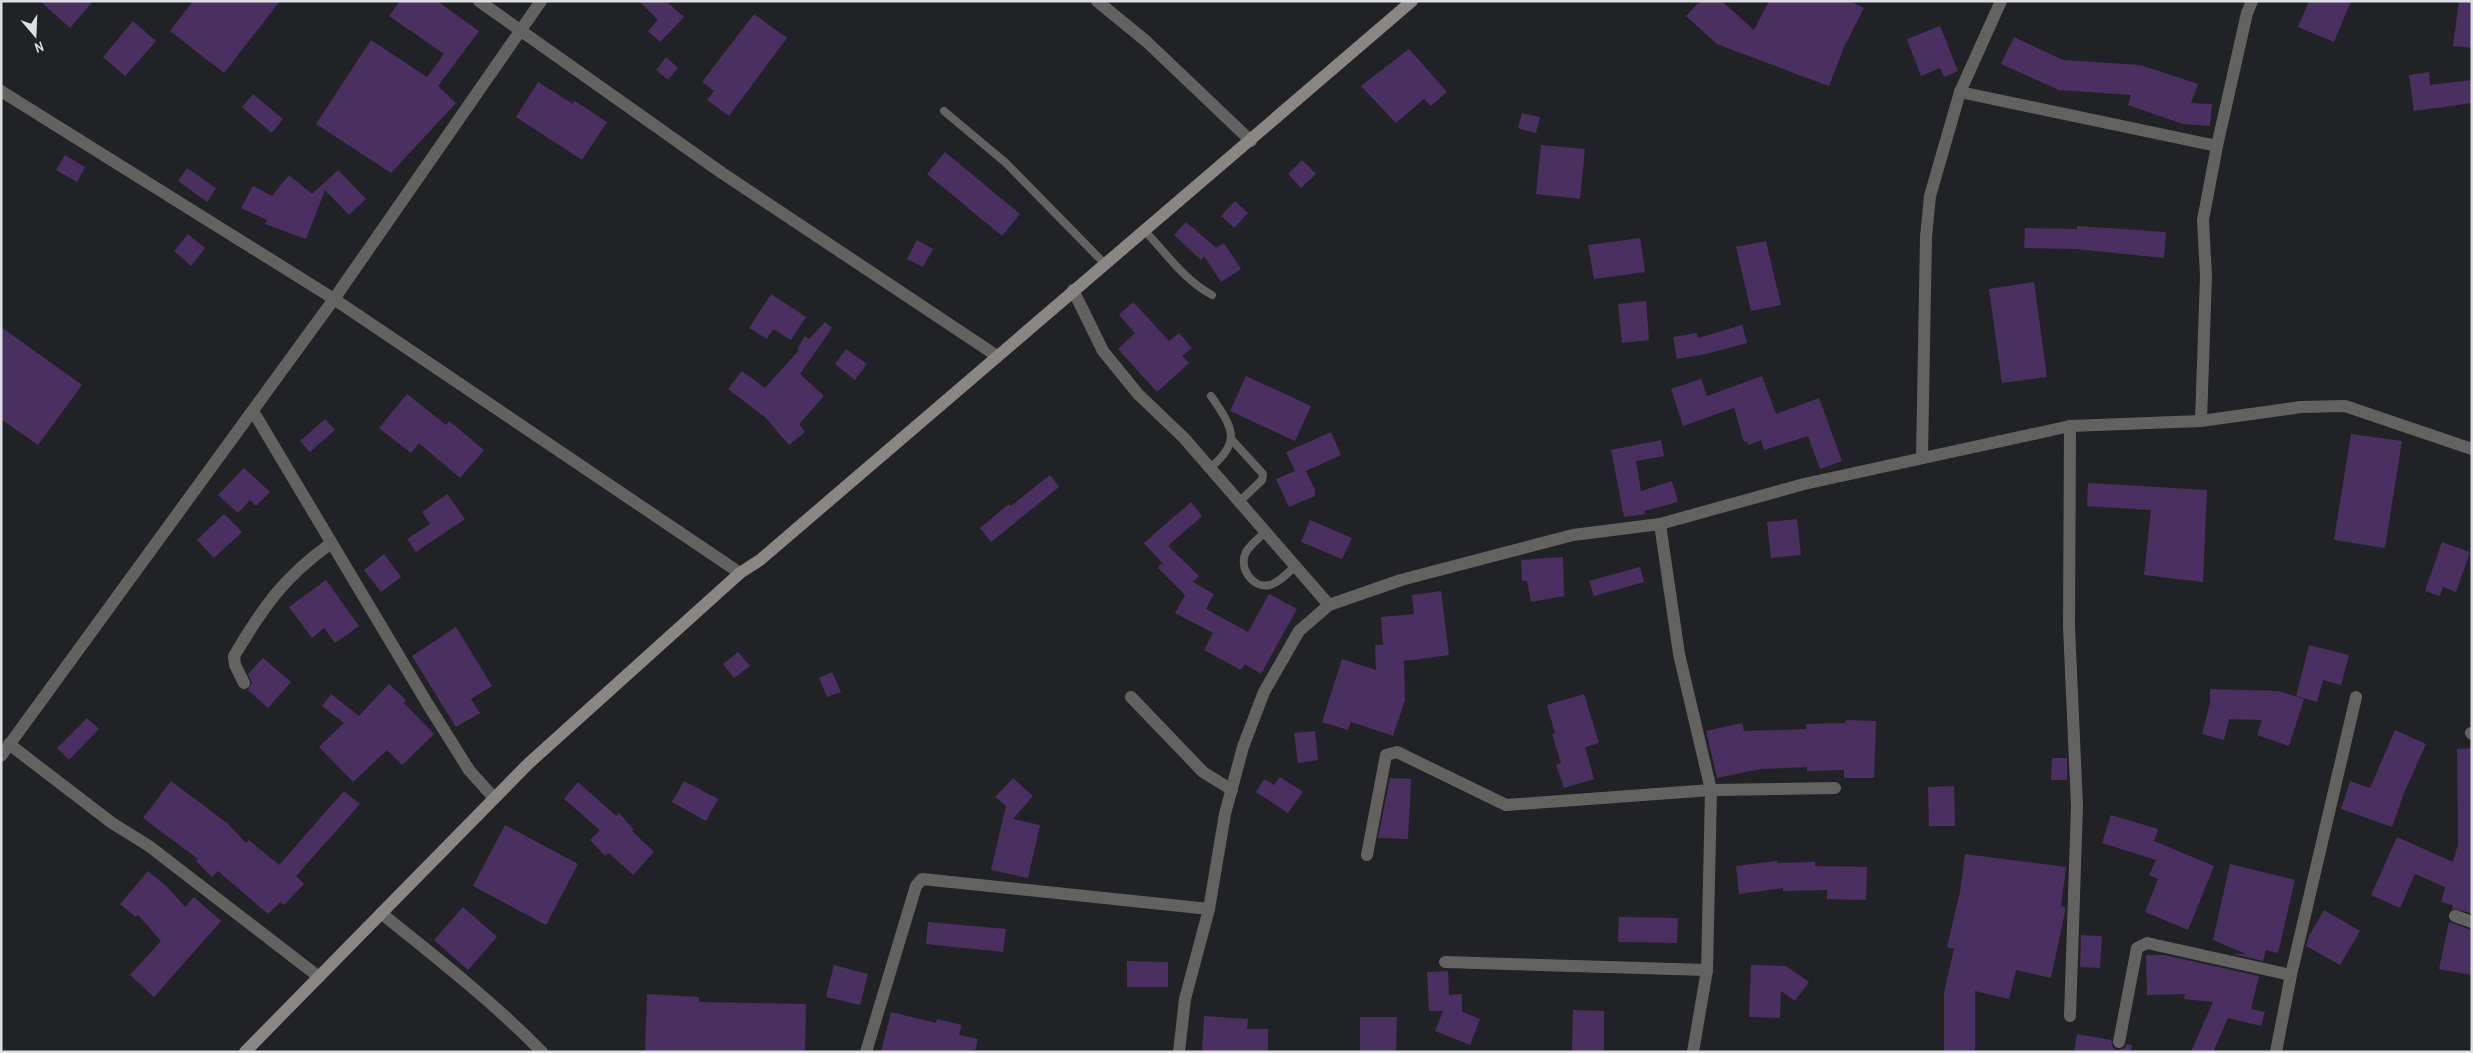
<svg xmlns="http://www.w3.org/2000/svg" width="2473" height="1053" viewBox="0 0 2473 1053" font-family="'Archivo Narrow',sans-serif">
<style>
.building{fill:#4a3060}
.lines{fill:none;stroke-linecap:round;stroke-linejoin:round}
.service{stroke:#646260;stroke-width:8}
.minor{stroke:#646260;stroke-width:12}
.secondary{stroke:#898683;stroke-width:12}
</style>
<rect width="100%" height="100%" fill="#202226"/>
<g class="building">
<path d="M 40,1 L 93,1 L 70,28 Z"/>
<path d="M 193,1 L 280,1 L 224,73 L 170,31 Z"/>
<path d="M 400,1 L 437,1 L 479,31 L 438,86 L 456,103 L 391,173 L 316,124 L 371,40 L 427,77 L 444,54 L 389,16 Z"/>
<path d="M 639,1 L 666,1 L 684,17 L 660,42 L 648,31 L 658,20 Z"/>
<path d="M 1700,1 L 1722,1 L 1754,30 L 1769,1 L 1850,1 L 1864,8 L 1844,47 L 1829,86 L 1717,44 L 1686,16 Z"/>
<path d="M 2309,1 L 2351,1 L 2334,42 L 2298,27 Z"/>
<path d="M 2459,1 L 2472,1 L 2472,48 L 2453,46 Z"/>
<path d="M 754,14 L 787,38 L 729,116 L 707,100 L 714,91 L 702,82 Z"/>
<path d="M 133,21 L 156,41 L 125,76 L 103,57 Z"/>
<path d="M 1940,26 L 1958,71 L 1944,77 L 1940,68 L 1921,76 L 1907,39 Z"/>
<path d="M 2014,37 L 2063,60 L 2140,65 L 2198,84 L 2191,103 L 2212,104 L 2210,126 L 2183,124 L 2128,105 L 2131,95 L 2059,90 L 2001,64 Z"/>
<path d="M 1409,49 L 1447,92 L 1431,106 L 1424,99 L 1396,123 L 1361,86 Z"/>
<path d="M 666,57 L 678,68 L 668,80 L 656,70 Z"/>
<path d="M 2429,72 L 2430,85 L 2472,80 L 2472,103 L 2414,111 L 2409,75 Z"/>
<path d="M 538,82 L 573,104 L 575,101 L 607,122 L 582,160 L 516,117 Z"/>
<path d="M 253,94 L 283,119 L 272,133 L 242,107 Z"/>
<path d="M 1522,113 L 1540,117 L 1536,133 L 1518,128 Z"/>
<path d="M 1541,145 L 1585,149 L 1580,199 L 1536,194 Z"/>
<path d="M 945,152 L 1020,214 L 1002,236 L 927,174 Z"/>
<path d="M 65,155 L 85,167 L 77,182 L 56,170 Z"/>
<path d="M 1302,160 L 1316,174 L 1301,188 L 1288,174 Z"/>
<path d="M 187,168 L 216,188 L 207,202 L 178,181 Z"/>
<path d="M 338,170 L 366,199 L 349,215 L 325,190 L 306,239 L 265,224 L 267,220 L 241,208 L 253,186 L 272,196 L 289,175 L 312,194 Z"/>
<path d="M 1235,201 L 1248,213 L 1234,228 L 1221,216 Z"/>
<path d="M 1186,222 L 1216,248 L 1224,243 L 1241,269 L 1221,282 L 1204,256 L 1201,260 L 1174,235 Z"/>
<path d="M 2077,226 L 2166,232 L 2164,258 L 2075,249 L 2024,248 L 2025,228 L 2077,229 Z"/>
<path d="M 188,234 L 205,248 L 191,266 L 174,251 Z"/>
<path d="M 1640,238 L 1645,272 L 1594,279 L 1588,245 Z"/>
<path d="M 917,240 L 933,249 L 923,267 L 907,259 Z"/>
<path d="M 1766,241 L 1781,305 L 1751,311 L 1736,247 Z"/>
<path d="M 2034,282 L 2047,377 L 2002,383 L 1989,289 Z"/>
<path d="M 771,294 L 806,317 L 791,340 L 773,329 L 767,339 L 749,328 Z"/>
<path d="M 1646,301 L 1649,340 L 1622,343 L 1618,304 Z"/>
<path d="M 1133,302 L 1169,341 L 1179,333 L 1192,348 L 1182,356 L 1189,363 L 1157,392 L 1118,349 L 1135,333 L 1119,315 Z"/>
<path d="M 825,322 L 832,328 L 800,374 L 824,396 L 799,424 L 805,432 L 789,445 L 766,418 L 728,389 L 742,371 L 765,388 L 799,350 L 797,349 L 805,336 L 809,339 Z"/>
<path d="M 1742,325 L 1747,343 L 1706,354 L 1677,359 L 1673,337 L 1697,333 L 1698,338 Z"/>
<path d="M 1,327 L 82,385 L 38,445 L 1,419 Z"/>
<path d="M 846,349 L 867,364 L 855,380 L 835,364 Z"/>
<path d="M 1246,376 L 1311,406 L 1295,441 L 1230,411 Z"/>
<path d="M 1762,376 L 1776,414 L 1819,398 L 1842,461 L 1820,469 L 1808,436 L 1764,450 L 1761,440 L 1748,445 L 1747,441 L 1744,442 L 1734,408 L 1683,426 L 1671,389 L 1701,379 L 1707,396 Z"/>
<path d="M 407,394 L 446,425 L 449,421 L 484,450 L 460,478 L 419,443 L 411,453 L 379,428 Z"/>
<path d="M 325,419 L 335,430 L 310,452 L 300,441 Z"/>
<path d="M 1331,432 L 1341,455 L 1306,471 L 1315,490 L 1315,496 L 1289,507 L 1276,479 L 1295,471 L 1286,452 Z"/>
<path d="M 2351,434 L 2402,441 L 2385,548 L 2334,540 Z"/>
<path d="M 1661,440 L 1664,456 L 1636,461 L 1641,491 L 1672,481 L 1678,502 L 1644,511 L 1645,514 L 1624,517 L 1611,450 Z"/>
<path d="M 244,468 L 270,492 L 256,506 L 250,500 L 238,513 L 218,495 Z"/>
<path d="M 1050,475 L 1059,487 L 991,542 L 980,528 L 1009,504 L 1011,506 Z"/>
<path d="M 2088,483 L 2207,490 L 2203,582 L 2144,575 L 2151,510 L 2087,506 Z"/>
<path d="M 447,494 L 465,519 L 416,552 L 407,539 L 430,524 L 422,512 Z"/>
<path d="M 1191,502 L 1202,516 L 1168,546 L 1199,576 L 1193,582 L 1214,594 L 1206,609 L 1248,632 L 1269,594 L 1297,609 L 1261,674 L 1245,664 L 1241,670 L 1204,650 L 1213,633 L 1175,613 L 1185,595 L 1158,568 L 1160,564 L 1164,565 L 1144,543 Z"/>
<path d="M 224,514 L 242,532 L 214,558 L 197,540 Z"/>
<path d="M 1797,519 L 1801,555 L 1771,558 L 1767,522 Z"/>
<path d="M 1310,520 L 1352,538 L 1342,559 L 1301,542 Z"/>
<path d="M 2442,542 L 2470,552 L 2456,592 L 2443,587 L 2440,596 L 2425,591 Z"/>
<path d="M 384,554 L 401,577 L 381,592 L 364,570 Z"/>
<path d="M 1563,557 L 1564,596 L 1531,602 L 1527,581 L 1522,581 L 1521,560 Z"/>
<path d="M 1640,567 L 1644,582 L 1594,596 L 1589,581 Z"/>
<path d="M 326,580 L 359,626 L 335,643 L 324,628 L 312,638 L 289,607 Z"/>
<path d="M 1441,591 L 1449,655 L 1404,661 L 1405,700 L 1393,736 L 1351,722 L 1348,730 L 1322,722 L 1342,659 L 1376,670 L 1375,645 L 1383,645 L 1381,617 L 1414,614 L 1412,595 Z"/>
<path d="M 456,627 L 492,686 L 471,699 L 480,713 L 456,727 L 412,656 Z"/>
<path d="M 2309,645 L 2349,655 L 2341,685 L 2323,680 L 2317,702 L 2296,696 Z"/>
<path d="M 738,652 L 750,666 L 734,678 L 723,664 Z"/>
<path d="M 263,658 L 291,682 L 268,708 L 248,690 L 252,683 L 248,674 Z"/>
<path d="M 832,672 L 841,692 L 827,697 L 819,678 Z"/>
<path d="M 389,684 L 406,700 L 404,703 L 434,734 L 402,765 L 387,750 L 353,782 L 319,747 L 344,723 L 322,706 L 331,694 L 359,716 Z"/>
<path d="M 2210,689 L 2278,691 L 2304,699 L 2289,746 L 2257,735 L 2262,720 L 2229,719 L 2224,740 L 2202,734 L 2210,703 Z"/>
<path d="M 1584,694 L 1599,743 L 1585,747 L 1594,779 L 1564,788 L 1556,765 L 1561,763 L 1552,734 L 1555,733 L 1547,705 Z"/>
<path d="M 87,718 L 99,729 L 69,760 L 57,748 Z"/>
<path d="M 1846,720 L 1876,721 L 1874,778 L 1844,778 L 1844,770 L 1807,771 L 1807,767 L 1760,769 L 1717,778 L 1706,731 L 1742,723 L 1744,731 L 1806,729 L 1806,724 L 1845,723 Z"/>
<path d="M 2395,730 L 2426,744 L 2404,793 L 2392,827 L 2341,809 L 2350,781 L 2370,788 Z"/>
<path d="M 1315,731 L 1318,760 L 1298,763 L 1294,733 Z"/>
<path d="M 2472,748 L 2472,913 L 2452,909 L 2453,905 L 2441,902 L 2445,887 L 2415,874 L 2400,908 L 2371,895 L 2397,837 L 2453,862 L 2458,844 L 2457,749 Z"/>
<path d="M 2052,758 L 2067,758 L 2067,780 L 2051,780 Z"/>
<path d="M 1280,777 L 1303,792 L 1288,813 L 1256,792 L 1264,779 L 1274,785 Z"/>
<path d="M 1013,778 L 1033,796 L 1013,819 L 1040,825 L 1028,878 L 991,870 L 1006,806 L 995,797 Z"/>
<path d="M 1390,778 L 1411,779 L 1408,839 L 1378,838 Z"/>
<path d="M 171,781 L 227,823 L 246,843 L 249,840 L 279,865 L 344,791 L 360,804 L 296,876 L 304,884 L 284,905 L 280,902 L 268,914 L 218,871 L 212,877 L 196,861 L 198,859 L 143,818 Z"/>
<path d="M 684,781 L 718,799 L 706,821 L 672,802 Z"/>
<path d="M 578,782 L 616,816 L 619,813 L 634,830 L 632,831 L 654,852 L 633,875 L 609,853 L 605,856 L 590,840 L 600,830 L 564,799 Z"/>
<path d="M 1954,786 L 1955,826 L 1929,826 L 1928,787 Z"/>
<path d="M 2111,815 L 2158,829 L 2154,841 L 2214,866 L 2188,930 L 2145,912 L 2158,879 L 2149,875 L 2156,860 L 2102,843 Z"/>
<path d="M 505,825 L 578,864 L 546,925 L 473,886 Z"/>
<path d="M 1965,854 L 2066,867 L 2061,906 L 2065,907 L 2065,912 L 2051,978 L 2016,970 L 2009,999 L 1975,991 L 1975,1052 L 1944,1052 L 1944,992 L 1954,949 L 1947,947 L 1960,892 Z"/>
<path d="M 1777,861 L 1777,863 L 1815,862 L 1815,866 L 1867,867 L 1866,900 L 1827,899 L 1827,890 L 1783,891 L 1783,888 L 1739,894 L 1736,866 Z"/>
<path d="M 2230,864 L 2295,880 L 2278,953 L 2266,950 L 2263,961 L 2233,954 L 2246,954 L 2213,940 Z"/>
<path d="M 148,871 L 167,887 L 185,907 L 194,897 L 221,921 L 154,997 L 130,975 L 161,941 L 138,915 L 136,917 L 120,904 Z"/>
<path d="M 463,907 L 497,937 L 468,970 L 434,940 Z"/>
<path d="M 2324,910 L 2360,931 L 2340,965 L 2306,946 L 2309,936 Z"/>
<path d="M 1619,917 L 1678,918 L 1677,943 L 1618,942 Z"/>
<path d="M 928,922 L 1006,929 L 1003,952 L 926,944 Z"/>
<path d="M 2449,922 L 2472,930 L 2472,975 L 2439,969 Z"/>
<path d="M 2081,935 L 2102,936 L 2100,968 L 2080,967 Z"/>
<path d="M 2146,955 L 2164,955 L 2259,976 L 2251,1009 L 2265,1012 L 2261,1026 L 2228,1018 L 2213,1052 L 2191,1052 L 2213,1002 L 2184,999 L 2185,994 L 2147,995 Z"/>
<path d="M 1127,961 L 1168,962 L 1168,987 L 1127,987 Z"/>
<path d="M 834,965 L 868,974 L 860,1005 L 826,997 Z"/>
<path d="M 1751,965 L 1786,966 L 1809,982 L 1795,1001 L 1781,991 L 1780,1018 L 1749,1017 Z"/>
<path d="M 1448,971 L 1449,995 L 1462,994 L 1462,1012 L 1480,1019 L 1470,1045 L 1435,1031 L 1443,1011 L 1429,1011 L 1427,972 Z"/>
<path d="M 647,994 L 699,997 L 699,1002 L 806,1004 L 805,1052 L 645,1052 Z"/>
<path d="M 1573,1010 L 1604,1011 L 1604,1052 L 1572,1052 Z"/>
<path d="M 891,1012 L 936,1023 L 937,1019 L 962,1025 L 959,1035 L 978,1039 L 975,1052 L 881,1052 Z"/>
<path d="M 1204,1016 L 1248,1019 L 1247,1029 L 1268,1029 L 1268,1052 L 1202,1052 Z"/>
<path d="M 1360,1017 L 1397,1017 L 1396,1052 L 1360,1052 Z"/>
<path d="M 2077,1034 L 2111,1040 L 2113,1048 L 2118,1050 L 2125,1048 L 2127,1044 L 2132,1045 L 2131,1052 L 2074,1052 Z"/>
</g>
<g class="lines">
<g class="service">
<path d="M 944,111 L 1006,163 L 1105,264"/>
<path d="M 1145,231 C 1166,253 1184,280 1212,295"/>
<path d="M 1232,440 L 1263,474 L 1262,480 L 1239,502"/>
<path d="M 1210,468 C 1243,441 1232,427 1211,396"/>
<path d="M 1265,532 C 1259,538 1250,545 1246,552 C 1238,568 1253,589 1270,585 C 1280,582 1288,573 1295,566"/>
</g>
<g class="minor">
<path d="M 479,1 L 722,173 L 997,356"/>
<path d="M 1097,1 L 1147,42 L 1251,141"/>
<path d="M 1,91 L 334,299 L 740,573"/>
<path d="M 1960,92 L 2217,146"/>
<path d="M 1073,290 L 1103,351 L 1138,394 L 1184,438 L 1329,605"/>
<path d="M 253,411 L 427,703 L 469,770 L 494,798"/>
<path d="M 2201,421 L 2206,276 L 2203,220 L 2217,146 L 2247,13 L 2252,1"/>
<path d="M 1922,457 L 1926,237 L 1930,196 L 1960,92 L 2001,1"/>
<path d="M 1660,524 L 1679,654 L 1711,790 L 1707,970 L 1693,1052"/>
<path d="M 244,683 L 235,665 L 234,656 C 264,606 283,578 330,544"/>
<path d="M 1131,697 L 1203,772 L 1232,790"/>
<path d="M 2471,733 L 2472,734"/>
<path d="M 9,744 L 112,823 L 149,846 L 319,977"/>
<path d="M 1,756 L 334,299 L 541,1"/>
<path d="M 1367,855 L 1386,755 L 1397,752 L 1506,805 L 1711,790 L 1835,788"/>
<path d="M 381,913 C 437,958 492,1001 542,1052"/>
<path d="M 2455,916 L 2472,922"/>
<path d="M 1445,962 L 1707,970"/>
<path d="M 2070,1016 L 2077,806 L 2069,627 L 2070,426"/>
<path d="M 2119,1042 L 2137,948 L 2147,943 L 2291,975"/>
<path d="M 866,1052 L 916,886 L 922,879 L 1209,909"/>
<path d="M 1179,1052 L 1185,999 L 1209,909 L 1225,814 L 1243,747 L 1264,692 L 1299,631 L 1329,605 L 1401,580 L 1573,535 L 1660,524 L 1804,484 L 2070,426 L 2201,421 L 2301,407 L 2345,406 L 2472,449"/>
<path d="M 2276,1052 L 2291,975 L 2356,697"/>
</g>
<path class="secondary" d="M 245,1052 L 528,764 L 740,573 L 760,560 L 1412,1"/>
</g>
<rect width="2473" height="1053" fill="none" stroke="#dddee1" stroke-width="5"/>
<g transform="translate(35 35) rotate(161)" stroke="#202226" stroke-width="4" paint-order="stroke">
<path d="M0-4L9 19L0 12L-9 19Z" fill="#dddee1"/>
<text y="-8" font-size="14" font-weight="bold" text-anchor="middle" fill="#dddee1">N</text>
</g>
</svg>
